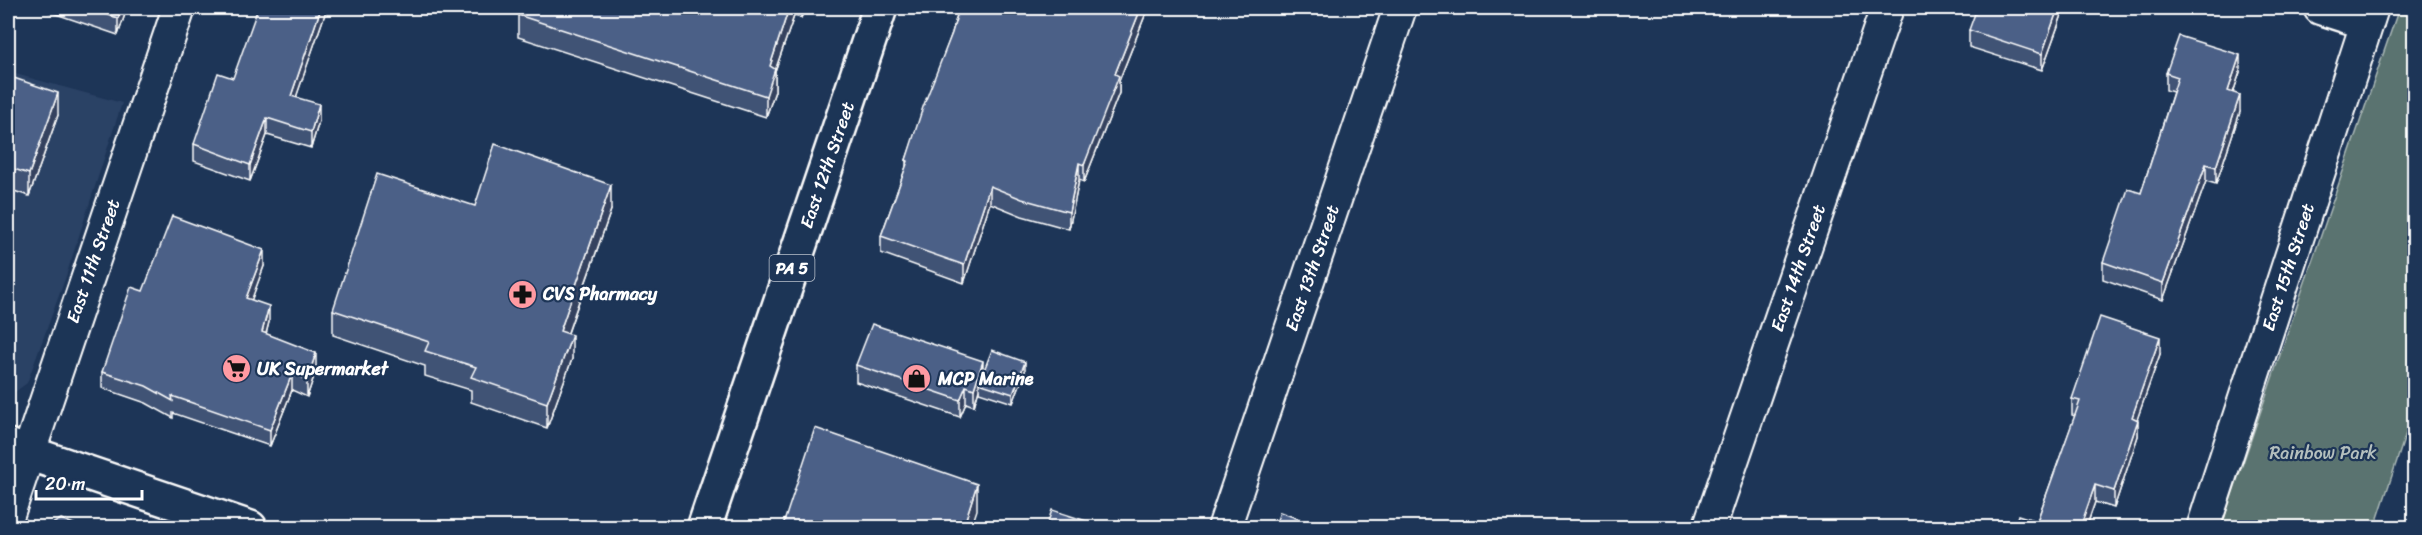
<svg xmlns="http://www.w3.org/2000/svg" width="2422" height="535" viewBox="0 0 2422 535" font-family="Sriracha,sans-serif">
<style>
.built{fill:#2b4265}
.park{fill:#5a736f;stroke:#acb9b7;stroke-width:1.5}
.lines{fill:none;stroke-linecap:round;stroke-linejoin:round}
.minor-casing{stroke:#fff;stroke-width:36}
.secondary-casing{stroke:#fff;stroke-width:38}
.primary-casing{stroke:#fff;stroke-width:38}
.minor{stroke:#1d3557;stroke-width:32}
.secondary{stroke:#1d3557;stroke-width:33}
.primary{stroke:#1d3557;stroke-width:33}
.wall{fill:#415374;stroke:#fff;stroke-width:1.5}
.shaded-wall{fill:#35435e;stroke:#fff;stroke-width:1.5}
.building{fill:#4c6087;stroke:#fff;stroke-width:1.5}
.labels{text-anchor:middle;stroke-width:4.5;stroke-linejoin:round;paint-order:stroke}
.shield{fill:#1d3557;stroke:#bbc2cd;stroke-width:1.5}
.shield-label{font-size:16px;font-weight:bold;fill:#fff}
.street-label{font-size:18px;fill:#fff;stroke:#1d3557}
.poi-label{font-size:18px;font-weight:bold;fill:#fff;stroke:#1d3557;text-anchor:start}
.park-label{font-size:18px;fill:#b5c0be;stroke:#1d3557}
</style>
<rect width="100%" height="100%" fill="#1d3557"/>
<filter id="ink" filterUnits="userSpaceOnUse"><feTurbulence type="fractalNoise" baseFrequency=".0167" numOctaves="2"/><feDisplacementMap in="SourceGraphic" scale="12" xChannelSelector="R" yChannelSelector="G"/><feConvolveMatrix kernelMatrix="1 2 1 2 8 2 1 2 1" color-interpolation-filters="sRGB"/></filter>
<g filter="url(#ink)">
<path class="built" d="M 8,72 L 122,103 L 65,279 L 27,383 L 8,397 Z"/>
<path class="park" d="M 2399,8 L 2414,8 L 2414,409 L 2375,527 L 2221,527 Z"/>
<g class="lines">
<defs>
<g id="minor">
<path d="M 2320,8 L 2367,23"/>
<path d="M 8,514 L 179,8"/>
<path d="M 1224,528 L 1400,8"/>
<path d="M 1709,528 L 1887,8"/>
<path d="M 2203,528 L 2372,8"/>
</g>
<path id="secondary" d="M 8,446 L 250,528"/>
<path id="primary" d="M 704,528 L 880,8"/>
</defs>
<use href="#minor" class="minor-casing"/>
<use href="#secondary" class="secondary-casing"/>
<use href="#primary" class="primary-casing"/>
<use href="#minor" class="minor"/>
<use href="#secondary" class="secondary"/>
<use href="#primary" class="primary"/>
</g>
<g class="wall">
<path d="M 47,8 L 127,8 L 118,35 L 47,11 Z"/>
<path d="M 327,8 L 296,97 L 319,121 L 311,148 L 267,135 L 250,181 L 194,161 L 194,144 L 233,78 Z"/>
<path d="M 521,8 L 805,8 L 801,18 L 794,16 L 775,71 L 775,91 L 766,117 L 518,37 L 518,15 Z"/>
<path d="M 959,8 L 1148,8 L 1119,81 L 1119,93 L 1084,182 L 1079,180 L 1069,229 L 1022,216 L 990,203 L 964,283 L 881,253 L 881,236 L 906,167 L 906,160 L 952,33 Z"/>
<path d="M 2063,8 L 2063,12 L 2042,70 L 1969,47 L 1969,30 Z"/>
<path d="M 2240,72 L 2233,93 L 2240,112 L 2216,184 L 2206,181 L 2163,300 L 2103,279 L 2103,262 L 2141,193 L 2173,92 L 2166,90 L 2166,73 Z"/>
<path d="M 8,76 L 58,115 L 29,196 L 8,189 Z"/>
<path d="M 475,206 L 611,210 L 568,333 L 572,359 L 547,428 L 471,402 L 471,390 L 425,376 L 425,366 L 333,335 L 333,310 Z"/>
<path d="M 264,266 L 251,300 L 269,322 L 266,334 L 316,370 L 307,397 L 292,390 L 270,446 L 173,413 L 173,418 L 146,403 L 102,388 L 102,372 L 143,291 Z"/>
<path d="M 2160,354 L 2137,419 L 2138,436 L 2114,508 L 2095,502 L 2086,528 L 2014,528 L 2037,521 L 2075,416 L 2072,415 L 2072,399 Z"/>
<path d="M 856,365 L 983,374 L 1025,371 L 1013,403 L 979,392 L 979,389 L 974,406 L 966,403 L 960,417 L 856,382 Z"/>
</g>
<g class="shaded-wall">
<path d="M 122,8 L 127,8 L 118,35 L 118,18 Z"/>
<path d="M 321,8 L 327,8 L 291,112 L 291,96 Z"/>
<path d="M 789,8 L 794,8 L 794,16 L 775,71 L 775,91 L 766,117 L 766,96 L 770,66 Z"/>
<path d="M 801,8 L 805,8 L 801,18 Z"/>
<path d="M 1141,8 L 1148,8 L 1119,81 L 1119,93 L 1084,182 L 1084,165 L 1115,74 Z"/>
<path d="M 2058,8 L 2063,8 L 2063,12 L 2042,70 L 2042,54 Z"/>
<path d="M 2240,55 L 2240,72 L 2228,108 L 2228,91 Z"/>
<path d="M 58,93 L 58,115 L 29,196 L 29,174 Z"/>
<path d="M 2240,95 L 2240,112 L 2216,184 L 2216,167 Z"/>
<path d="M 319,104 L 319,121 L 311,148 L 311,132 Z"/>
<path d="M 267,118 L 267,135 L 250,181 L 250,165 Z"/>
<path d="M 1079,163 L 1079,180 L 1069,229 L 1069,212 Z"/>
<path d="M 2206,164 L 2206,181 L 2163,300 L 2163,283 Z"/>
<path d="M 611,185 L 611,210 L 560,355 L 560,331 Z"/>
<path d="M 990,186 L 990,203 L 964,283 L 964,265 Z"/>
<path d="M 264,250 L 264,266 L 246,315 L 246,298 Z"/>
<path d="M 269,306 L 269,322 L 262,349 L 262,332 Z"/>
<path d="M 572,335 L 572,359 L 547,428 L 547,403 Z"/>
<path d="M 2160,337 L 2160,354 L 2132,434 L 2132,417 Z"/>
<path d="M 316,353 L 316,370 L 307,397 L 307,380 Z"/>
<path d="M 983,361 L 983,377 L 979,383 L 979,389 L 974,406 L 974,389 Z"/>
<path d="M 1025,362 L 1025,371 L 1013,403 L 1013,394 Z"/>
<path d="M 292,374 L 292,390 L 270,446 L 270,430 Z"/>
<path d="M 966,386 L 966,403 L 960,417 L 960,400 Z"/>
<path d="M 2138,420 L 2138,436 L 2114,508 L 2114,491 Z"/>
<path d="M 977,484 L 977,510 L 971,528 L 963,528 Z"/>
<path d="M 2095,485 L 2095,502 L 2086,528 L 2080,528 Z"/>
</g>
<g class="building">
<path d="M 86,8 L 122,8 L 118,18 Z"/>
<path d="M 258,8 L 321,8 L 291,96 L 319,104 L 311,132 L 267,118 L 250,165 L 194,144 L 218,73 L 233,78 Z"/>
<path d="M 521,8 L 789,8 L 770,66 L 775,69 L 766,96 L 518,15 Z"/>
<path d="M 959,8 L 1141,8 L 1115,74 L 1119,76 L 1084,165 L 1079,163 L 1069,212 L 1022,199 L 990,186 L 964,265 L 881,236 L 908,161 L 906,160 L 923,107 L 952,33 Z"/>
<path d="M 1977,8 L 2058,8 L 2042,54 L 1969,30 Z"/>
<path d="M 2179,36 L 2240,55 L 2228,91 L 2240,95 L 2216,167 L 2206,164 L 2163,283 L 2103,262 L 2128,189 L 2141,193 L 2178,77 L 2166,73 Z"/>
<path d="M 8,76 L 58,93 L 29,174 L 8,167 Z"/>
<path d="M 495,144 L 611,185 L 560,331 L 572,335 L 547,403 L 471,377 L 476,367 L 425,351 L 429,342 L 333,310 L 377,174 L 475,206 Z"/>
<path d="M 172,216 L 264,250 L 246,298 L 269,306 L 262,332 L 316,353 L 307,380 L 292,374 L 270,430 L 172,396 L 173,401 L 146,386 L 102,372 L 131,287 L 143,291 Z"/>
<path d="M 2100,317 L 2160,337 L 2132,417 L 2138,420 L 2114,491 L 2095,485 L 2080,528 L 2014,528 L 2018,515 L 2037,521 L 2080,401 L 2072,399 Z"/>
<path d="M 872,324 L 983,361 L 974,389 L 966,386 L 960,400 L 856,365 Z"/>
<path d="M 992,350 L 1025,362 L 1013,394 L 979,383 Z"/>
<path d="M 815,428 L 977,484 L 963,528 L 782,528 Z"/>
<path d="M 1052,510 L 1108,528 L 1046,528 Z"/>
<path d="M 1280,512 L 1323,528 L 1274,528 Z"/>
<path d="M 61,519 L 84,528 L 47,528 L 48,526 Z"/>
</g>
</g>
<defs>
<symbol id="pharmacy-disc" viewBox="-11 -11 22 22"><circle r="9.5" fill="#ff9aa2" stroke="#1d3557"/><path d="M-2-6h4v4h4v4h-4v4h-4v-4h-4v-4h4Z" fill="#111"/></symbol>
<symbol id="supermarket-disc" viewBox="-11 -11 22 22"><circle r="9.5" fill="#ff9aa2" stroke="#1d3557"/><path d="M-6-5.5h2.5l.6 2H6L4.5 2H-2.5L-4.4-4H-6ZM-1.5 3.2a1.3 1.3 0 1 0 .1 0ZM3 3.2a1.3 1.3 0 1 0 .1 0Z" fill="#111"/></symbol>
<symbol id="shop-disc" viewBox="-11 -11 22 22"><circle r="9.5" fill="#ff9aa2" stroke="#1d3557"/><path d="M-5-2.5h2.3a2.7 3.5 0 0 1 5.4 0H5L5.5 6h-11ZM-1.5-2.5h3a1.5 2.3 0 0 0-3 0Z" fill="#111"/></symbol>
</defs>
<g fill-rule="evenodd">
<use href="#pharmacy-disc" x="506" y="278" width="33" height="33"/>
<use href="#supermarket-disc" x="220" y="352" width="33" height="33"/>
<use href="#shop-disc" x="900" y="362" width="33" height="33"/>
</g>
<g class="labels">
<rect class="shield" x="769.5" y="255" width="45" height="26" rx="4.5"/>
<g class="shield-label">
<text x="792" y="274">PA 5</text>
</g>
<g class="street-label">
<text transform="translate(827 165) rotate(-71)" y="6">East 12th Street</text>
<text transform="translate(93 261) rotate(-71)" y="6">East 11th Street</text>
<text transform="translate(2288 267) rotate(-72)" y="6">East 15th Street</text>
<text transform="translate(1312 268) rotate(-71)" y="6">East 13th Street</text>
<text transform="translate(1798 268) rotate(-71)" y="6">East 14th Street</text>
</g>
<g class="poi-label">
<text x="543" y="300">CVS Pharmacy</text>
<text x="257" y="375">UK Supermarket</text>
<text x="938" y="385">MCP Marine</text>
</g>
<g class="park-label">
<text x="2323" y="459">Rainbow Park</text>
</g>
</g>
<rect width="2422" height="535" fill="none" stroke="#1d3557" stroke-width="30"/>
<rect x="15" y="15" width="2392" height="505" fill="none" stroke="#fff" stroke-width="2" filter="url(#ink)"/>
<path d="M36 490v9h106v-9" fill="none" stroke="#ffffff" stroke-width="3"/>
<text x="45" y="490" font-size="18" fill="#ffffff" stroke="#1d3557" stroke-width="4.5" paint-order="stroke">20 m</text>
</svg>
